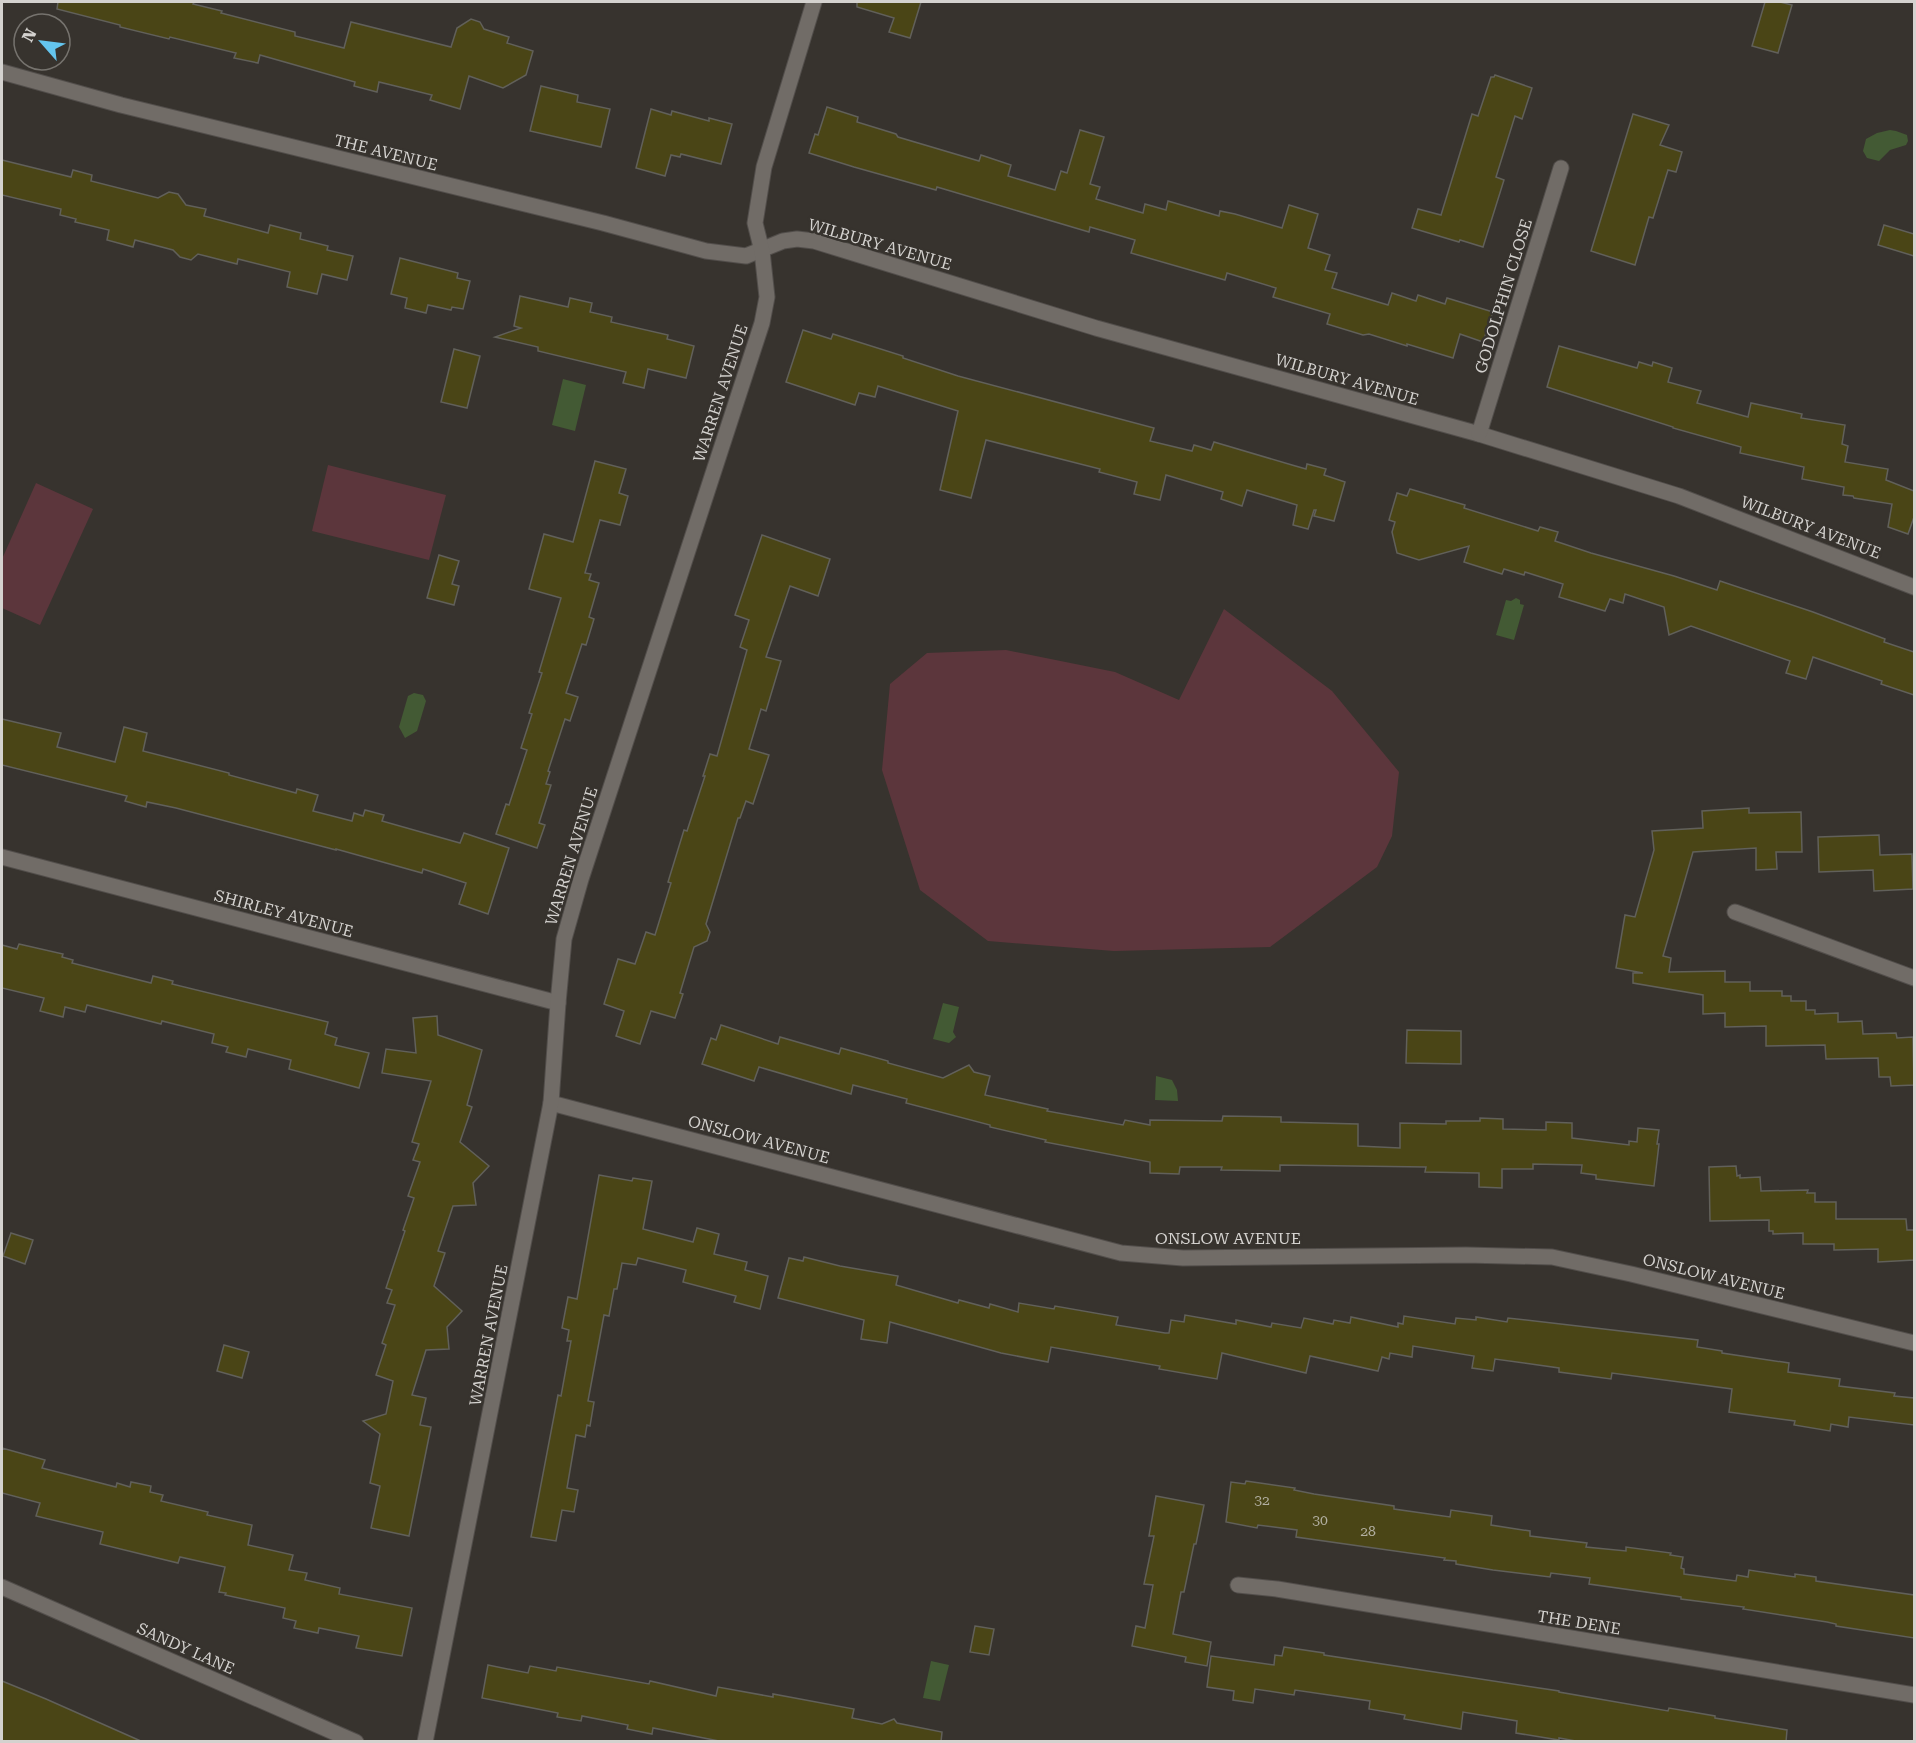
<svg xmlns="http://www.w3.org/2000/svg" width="1916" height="1743" viewBox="0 0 1916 1743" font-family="'Roboto Serif',serif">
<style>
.green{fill:#5c363c}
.water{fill:#435a34}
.building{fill:#4a4516;stroke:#61605a;stroke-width:1.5}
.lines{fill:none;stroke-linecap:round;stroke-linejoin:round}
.street-casing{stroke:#524e4b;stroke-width:17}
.street{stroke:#716c67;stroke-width:15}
.labels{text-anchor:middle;stroke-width:5;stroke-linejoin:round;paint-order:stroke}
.number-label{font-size:14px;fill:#b2afa1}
.street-label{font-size:16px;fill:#d4d2cf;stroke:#37332e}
</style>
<rect width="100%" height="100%" fill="#37332e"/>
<g class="green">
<path d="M 328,465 L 446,495 L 429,560 L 312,531 Z"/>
<path d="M 36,483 L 93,509 L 40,625 L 2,608 L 2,559 Z"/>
<path d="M 1224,609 L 1332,691 L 1399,772 L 1392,836 L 1377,867 L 1270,947 L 1114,951 L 988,941 L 920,890 L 882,770 L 890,684 L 927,653 L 1006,650 L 1115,672 L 1179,700 Z"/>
</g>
<g class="water">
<path d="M 1890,130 L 1896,131 L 1907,135 L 1908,141 L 1906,145 L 1890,150 L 1879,161 L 1867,158 L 1863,151 L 1866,139 L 1877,133 Z"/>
<path d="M 563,379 L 586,385 L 575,431 L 552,425 Z"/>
<path d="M 1516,598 L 1520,600 L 1520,604 L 1524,605 L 1514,640 L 1496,635 L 1506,600 L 1511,601 Z"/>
<path d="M 414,693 L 423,695 L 426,701 L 417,731 L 405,738 L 399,727 L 408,696 Z"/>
<path d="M 943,1003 L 959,1007 L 953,1032 L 956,1037 L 949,1043 L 933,1039 Z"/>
<path d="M 1156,1076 L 1172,1080 L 1177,1090 L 1178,1101 L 1155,1100 Z"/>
<path d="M 931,1661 L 949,1665 L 940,1701 L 923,1698 Z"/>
</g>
<g class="building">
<path d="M 58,2 L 194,2 L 193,4 L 222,11 L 221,13 L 295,32 L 295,36 L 344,48 L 351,22 L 451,47 L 457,28 L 471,19 L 480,22 L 484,29 L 509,37 L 507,43 L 533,51 L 526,75 L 503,88 L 469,76 L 460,109 L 430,100 L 432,95 L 379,82 L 377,92 L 354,86 L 355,82 L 260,55 L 258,63 L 234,58 L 236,53 L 170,37 L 169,39 L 120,27 L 120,25 L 57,9 Z"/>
<path d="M 857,2 L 921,2 L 910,38 L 889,32 L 894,18 L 857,7 Z"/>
<path d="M 1765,2 L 1780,2 L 1792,5 L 1778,53 L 1752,46 Z"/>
<path d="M 1495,75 L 1532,88 L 1522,119 L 1515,116 L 1496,177 L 1504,180 L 1483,247 L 1460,240 L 1459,242 L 1412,228 L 1418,209 L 1441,215 L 1472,114 L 1478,116 L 1491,77 L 1494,77 Z"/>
<path d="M 541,86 L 578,95 L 577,102 L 610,109 L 601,147 L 530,131 Z"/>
<path d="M 827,107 L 858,117 L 857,122 L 896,134 L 898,137 L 979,161 L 981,155 L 1011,165 L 1008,176 L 1055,190 L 1061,171 L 1067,173 L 1080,130 L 1104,137 L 1090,184 L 1100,187 L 1096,199 L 1143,213 L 1145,204 L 1166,210 L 1168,201 L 1219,216 L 1220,211 L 1235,214 L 1282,228 L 1289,205 L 1318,214 L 1308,248 L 1330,255 L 1325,270 L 1337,273 L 1332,288 L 1388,305 L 1392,293 L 1416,301 L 1418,295 L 1445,304 L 1447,298 L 1493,312 L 1483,342 L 1460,334 L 1453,358 L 1407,344 L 1407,346 L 1369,334 L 1363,335 L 1327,324 L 1330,314 L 1273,297 L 1276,288 L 1227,273 L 1225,280 L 1131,253 L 1135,240 L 1090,227 L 1089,232 L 937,187 L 936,190 L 854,167 L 809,153 L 815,134 L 818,135 Z"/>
<path d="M 651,109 L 671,115 L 672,111 L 709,121 L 709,118 L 732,124 L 721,164 L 681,154 L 680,157 L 671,155 L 665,176 L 636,168 Z"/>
<path d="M 1633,114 L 1669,125 L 1660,145 L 1682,152 L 1676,172 L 1668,170 L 1653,218 L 1649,217 L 1635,265 L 1591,251 Z"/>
<path d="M 2,160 L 71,177 L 73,170 L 92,175 L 91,181 L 158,198 L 169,192 L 178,194 L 186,205 L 206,209 L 204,216 L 268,233 L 270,225 L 301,233 L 300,239 L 328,246 L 327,250 L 353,256 L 347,280 L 322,274 L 317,294 L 287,287 L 290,272 L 238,259 L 237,264 L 198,254 L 191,260 L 180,257 L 173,250 L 135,240 L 133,247 L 107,240 L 109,230 L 75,222 L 76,219 L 60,215 L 61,209 L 2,195 Z"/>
<path d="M 1884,225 L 1914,234 L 1914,256 L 1878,245 Z"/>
<path d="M 400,258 L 458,273 L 457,278 L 470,281 L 463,309 L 452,307 L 451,310 L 428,305 L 426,313 L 405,308 L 407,298 L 391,294 Z"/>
<path d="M 520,296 L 568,307 L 570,298 L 592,303 L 590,312 L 612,317 L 611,322 L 668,335 L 667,339 L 694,346 L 686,378 L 648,369 L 644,388 L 623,383 L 626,372 L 538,351 L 538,347 L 495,337 L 521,328 L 514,326 Z"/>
<path d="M 803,330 L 831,339 L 833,334 L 903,356 L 903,358 L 958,376 L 1154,428 L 1150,441 L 1192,451 L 1194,445 L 1211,450 L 1214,442 L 1292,465 L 1306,469 L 1307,464 L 1326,469 L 1324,475 L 1345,482 L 1334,521 L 1314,516 L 1316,510 L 1314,510 L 1308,529 L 1293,525 L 1297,505 L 1247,490 L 1242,506 L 1221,499 L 1223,492 L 1166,475 L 1160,500 L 1134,494 L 1137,482 L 1099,472 L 1100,469 L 986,440 L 971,498 L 940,490 L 958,411 L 878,386 L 875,397 L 859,393 L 855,405 L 786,382 Z"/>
<path d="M 1559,346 L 1637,368 L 1639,362 L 1652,366 L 1653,362 L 1672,368 L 1668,382 L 1701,391 L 1697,403 L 1748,417 L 1751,403 L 1802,414 L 1801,418 L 1845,425 L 1842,444 L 1848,446 L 1845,462 L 1888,469 L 1886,480 L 1914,491 L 1914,517 L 1908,534 L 1888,527 L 1892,504 L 1854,498 L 1853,496 L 1843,495 L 1844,487 L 1802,479 L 1804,467 L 1740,453 L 1741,447 L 1673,428 L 1673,427 L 1547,387 Z"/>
<path d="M 454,349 L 480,356 L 467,408 L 441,402 Z"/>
<path d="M 595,461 L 626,469 L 619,493 L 628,496 L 620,525 L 600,520 L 585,573 L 591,574 L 589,580 L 599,583 L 589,617 L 594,619 L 586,645 L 582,644 L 566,693 L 578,697 L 570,721 L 565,719 L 548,771 L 550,772 L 546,784 L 551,785 L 539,823 L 545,825 L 537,848 L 496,834 L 506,804 L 509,805 L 527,750 L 521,748 L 532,714 L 529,713 L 542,673 L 539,672 L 561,598 L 529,589 L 544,534 L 573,542 Z"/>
<path d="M 1410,489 L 1465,505 L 1464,508 L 1538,531 L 1540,527 L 1558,532 L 1555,541 L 1591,553 L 1674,576 L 1717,590 L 1720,581 L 1813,612 L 1885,639 L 1884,642 L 1914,652 L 1914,695 L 1881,684 L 1882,681 L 1813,657 L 1806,679 L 1786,673 L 1790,661 L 1691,626 L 1669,635 L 1664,607 L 1625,594 L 1623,603 L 1610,599 L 1605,611 L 1559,597 L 1563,584 L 1525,572 L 1524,575 L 1504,569 L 1502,574 L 1464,562 L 1469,546 L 1419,560 L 1397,553 L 1392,532 L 1395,522 L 1389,520 L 1397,493 L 1407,496 Z"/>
<path d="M 762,535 L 830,559 L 818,596 L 790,586 L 766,657 L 781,661 L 766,711 L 761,709 L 749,749 L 769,755 L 753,804 L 746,801 L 740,818 L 738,818 L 706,924 L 710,932 L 707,941 L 694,947 L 680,993 L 683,994 L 675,1018 L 651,1011 L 640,1044 L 616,1036 L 624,1011 L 604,1004 L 618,959 L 635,964 L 646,932 L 655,935 L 671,883 L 668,882 L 684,830 L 687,831 L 705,776 L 703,776 L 710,754 L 717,756 L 747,650 L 740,647 L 749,620 L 735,615 Z"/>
<path d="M 439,555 L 459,561 L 452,584 L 459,586 L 454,605 L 427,598 Z"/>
<path d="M 2,719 L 61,733 L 57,747 L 115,762 L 124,727 L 147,733 L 143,751 L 229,773 L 229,775 L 296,793 L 297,789 L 318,795 L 313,811 L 352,821 L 354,813 L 363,816 L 365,810 L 384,815 L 382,821 L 460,843 L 464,833 L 509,848 L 488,914 L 459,904 L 466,883 L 423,869 L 422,873 L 336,849 L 336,850 L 176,808 L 147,802 L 146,807 L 125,801 L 127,796 L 2,765 Z"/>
<path d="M 1749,808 L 1749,813 L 1801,812 L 1802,852 L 1776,852 L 1777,869 L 1756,870 L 1756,848 L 1693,852 L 1663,956 L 1671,958 L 1669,972 L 1725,971 L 1725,982 L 1750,982 L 1750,991 L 1782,991 L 1782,996 L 1791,996 L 1791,1001 L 1806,1001 L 1806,1010 L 1815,1010 L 1815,1014 L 1838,1013 L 1838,1022 L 1862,1021 L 1863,1034 L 1896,1033 L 1897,1038 L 1913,1037 L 1914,1085 L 1891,1086 L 1890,1077 L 1879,1077 L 1878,1058 L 1826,1059 L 1825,1045 L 1766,1046 L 1766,1026 L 1725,1027 L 1725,1013 L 1703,1014 L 1703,995 L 1633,983 L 1633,973 L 1643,973 L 1616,968 L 1625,915 L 1635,917 L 1654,850 L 1652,831 L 1703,828 L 1702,811 Z"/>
<path d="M 1879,835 L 1880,855 L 1912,854 L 1913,889 L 1874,891 L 1873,870 L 1819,872 L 1818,837 Z"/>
<path d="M 19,944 L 63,954 L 62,957 L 73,960 L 72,963 L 151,983 L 153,976 L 173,981 L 172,984 L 328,1022 L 325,1034 L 337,1038 L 335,1045 L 369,1053 L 359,1088 L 289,1069 L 291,1060 L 248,1049 L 246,1057 L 226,1052 L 228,1047 L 212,1043 L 214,1034 L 162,1021 L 161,1024 L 87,1005 L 85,1012 L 65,1007 L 63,1017 L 40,1011 L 44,998 L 2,988 L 2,945 L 17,949 Z"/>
<path d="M 437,1016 L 438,1035 L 482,1050 L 467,1105 L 472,1107 L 460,1142 L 489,1166 L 473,1183 L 476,1205 L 453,1206 L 438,1251 L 445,1253 L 434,1286 L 462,1311 L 447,1327 L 449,1349 L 426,1350 L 412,1395 L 426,1398 L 420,1425 L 431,1427 L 409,1536 L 371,1528 L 380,1486 L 370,1483 L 380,1434 L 363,1421 L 386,1414 L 393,1381 L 376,1375 L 386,1345 L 382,1343 L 395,1305 L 387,1303 L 392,1290 L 386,1288 L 405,1231 L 403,1230 L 414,1198 L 408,1196 L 420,1162 L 413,1160 L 419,1144 L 412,1142 L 431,1081 L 382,1073 L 386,1049 L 416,1053 L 413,1018 Z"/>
<path d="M 721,1025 L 778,1044 L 780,1037 L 839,1054 L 841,1048 L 888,1061 L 888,1063 L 943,1078 L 969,1065 L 974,1072 L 990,1076 L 985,1095 L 1048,1109 L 1047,1111 L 1123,1125 L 1125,1120 L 1150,1125 L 1150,1120 L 1222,1121 L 1223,1116 L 1281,1117 L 1281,1122 L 1358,1124 L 1358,1146 L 1400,1148 L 1400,1123 L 1446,1124 L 1446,1121 L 1480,1121 L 1480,1118 L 1503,1119 L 1503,1129 L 1546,1130 L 1546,1122 L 1572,1123 L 1572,1138 L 1629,1145 L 1629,1141 L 1637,1142 L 1638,1128 L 1659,1130 L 1657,1144 L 1659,1144 L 1654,1186 L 1596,1179 L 1596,1175 L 1581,1173 L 1582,1165 L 1533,1164 L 1533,1169 L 1502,1169 L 1502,1188 L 1479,1187 L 1479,1173 L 1425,1172 L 1426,1167 L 1280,1165 L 1280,1171 L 1221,1170 L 1222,1167 L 1180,1167 L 1179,1174 L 1150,1173 L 1150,1162 L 1045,1142 L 1046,1140 L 990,1127 L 990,1125 L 906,1103 L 907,1099 L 853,1085 L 851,1094 L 759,1067 L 754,1081 L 702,1064 L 711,1038 L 716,1040 Z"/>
<path d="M 1407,1030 L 1461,1031 L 1461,1064 L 1406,1063 Z"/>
<path d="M 1736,1166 L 1737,1176 L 1740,1175 L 1740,1178 L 1760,1177 L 1761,1191 L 1808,1190 L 1807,1193 L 1815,1193 L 1815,1202 L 1836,1202 L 1836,1219 L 1906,1219 L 1907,1230 L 1914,1230 L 1914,1260 L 1878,1262 L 1878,1249 L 1834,1250 L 1834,1244 L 1803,1244 L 1803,1233 L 1773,1234 L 1773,1231 L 1769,1231 L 1769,1220 L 1710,1221 L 1709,1167 Z"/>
<path d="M 599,1175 L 632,1181 L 633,1178 L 652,1181 L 643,1229 L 693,1242 L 697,1228 L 719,1234 L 714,1254 L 747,1262 L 745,1270 L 768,1276 L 760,1309 L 734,1302 L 736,1296 L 683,1282 L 686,1270 L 638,1258 L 636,1265 L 622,1263 L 617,1289 L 614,1289 L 609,1316 L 604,1315 L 588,1401 L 594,1402 L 590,1426 L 587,1425 L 585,1437 L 576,1435 L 567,1488 L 578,1490 L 574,1512 L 562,1510 L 556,1541 L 531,1537 L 558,1395 L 561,1396 L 571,1341 L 567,1341 L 569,1330 L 562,1328 L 568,1297 L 577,1299 Z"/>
<path d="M 11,1233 L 33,1240 L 25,1264 L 3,1256 Z"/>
<path d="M 804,1257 L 840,1266 L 898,1276 L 896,1285 L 958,1303 L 959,1300 L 989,1308 L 990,1304 L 1018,1312 L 1019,1303 L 1054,1309 L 1055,1306 L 1118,1317 L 1116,1325 L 1165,1333 L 1169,1333 L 1171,1320 L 1184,1322 L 1185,1315 L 1236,1324 L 1236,1320 L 1271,1327 L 1272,1323 L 1301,1328 L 1304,1318 L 1333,1324 L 1334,1320 L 1350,1323 L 1351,1317 L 1398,1327 L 1398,1323 L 1403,1324 L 1404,1316 L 1455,1324 L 1456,1318 L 1476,1320 L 1476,1317 L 1507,1322 L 1508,1318 L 1698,1340 L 1697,1347 L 1722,1351 L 1722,1353 L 1789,1363 L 1788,1372 L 1840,1379 L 1839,1386 L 1895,1393 L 1894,1396 L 1914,1398 L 1914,1425 L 1849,1417 L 1848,1427 L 1831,1424 L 1830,1431 L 1794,1425 L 1795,1421 L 1729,1412 L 1732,1389 L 1612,1373 L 1611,1379 L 1559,1372 L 1559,1368 L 1495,1359 L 1493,1371 L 1472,1368 L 1474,1356 L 1413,1346 L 1412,1357 L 1390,1353 L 1389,1359 L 1382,1357 L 1378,1371 L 1310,1356 L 1306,1373 L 1222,1353 L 1217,1379 L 1159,1369 L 1160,1366 L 1051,1347 L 1048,1362 L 1001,1353 L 890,1322 L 887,1343 L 861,1339 L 864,1320 L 778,1298 L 789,1258 L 803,1261 Z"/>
<path d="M 224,1345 L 249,1352 L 242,1378 L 217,1371 Z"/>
<path d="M 2,1448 L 45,1460 L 42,1468 L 116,1487 L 117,1483 L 130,1487 L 131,1482 L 151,1486 L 150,1492 L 163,1495 L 161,1501 L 208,1512 L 207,1515 L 252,1525 L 248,1545 L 293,1555 L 289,1570 L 307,1573 L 305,1580 L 340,1588 L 339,1594 L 412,1608 L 402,1656 L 356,1648 L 359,1636 L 319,1628 L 318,1633 L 294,1628 L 296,1621 L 283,1618 L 285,1608 L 225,1595 L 226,1593 L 219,1592 L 225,1567 L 180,1557 L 178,1563 L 100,1544 L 103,1532 L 36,1516 L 40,1503 L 2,1493 Z"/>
<path d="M 1246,1481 L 1295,1488 L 1294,1490 L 1314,1494 L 1394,1506 L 1394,1509 L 1450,1517 L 1451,1510 L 1492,1516 L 1491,1525 L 1530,1531 L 1530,1536 L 1587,1543 L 1586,1547 L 1626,1551 L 1626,1547 L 1671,1553 L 1670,1555 L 1683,1557 L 1681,1568 L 1684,1569 L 1684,1574 L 1736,1581 L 1737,1575 L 1748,1577 L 1749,1570 L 1795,1577 L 1795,1574 L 1816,1577 L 1816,1581 L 1914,1595 L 1914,1638 L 1836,1626 L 1836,1624 L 1827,1622 L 1743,1609 L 1744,1607 L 1681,1599 L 1681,1597 L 1589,1584 L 1590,1578 L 1551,1573 L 1550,1577 L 1493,1570 L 1456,1564 L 1456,1561 L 1444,1560 L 1445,1558 L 1296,1537 L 1297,1530 L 1258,1525 L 1257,1528 L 1226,1522 L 1231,1482 L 1245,1484 Z"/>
<path d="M 1156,1496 L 1204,1505 L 1196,1544 L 1194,1544 L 1184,1592 L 1181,1592 L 1173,1634 L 1211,1642 L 1207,1666 L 1185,1662 L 1186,1657 L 1132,1646 L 1136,1626 L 1145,1628 L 1153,1585 L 1144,1584 L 1154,1536 L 1149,1536 Z"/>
<path d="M 975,1626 L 994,1629 L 989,1655 L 970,1652 Z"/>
<path d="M 1284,1647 L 1324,1653 L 1324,1655 L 1559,1691 L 1559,1692 L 1668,1711 L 1669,1708 L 1715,1716 L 1715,1718 L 1787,1730 L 1786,1742 L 1581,1742 L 1559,1738 L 1559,1740 L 1516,1733 L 1517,1721 L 1463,1712 L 1461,1729 L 1404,1719 L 1405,1715 L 1369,1709 L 1370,1701 L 1295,1690 L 1294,1695 L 1255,1689 L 1253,1703 L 1233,1700 L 1234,1691 L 1207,1687 L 1211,1656 L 1274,1665 L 1275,1655 L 1282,1656 Z"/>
<path d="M 488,1665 L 528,1673 L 530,1666 L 556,1671 L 557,1667 L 649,1684 L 650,1681 L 716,1696 L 718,1687 L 773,1697 L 773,1694 L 854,1709 L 852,1718 L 882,1724 L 894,1719 L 897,1723 L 942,1732 L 941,1742 L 724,1742 L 653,1728 L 652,1734 L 627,1729 L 628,1725 L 582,1716 L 581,1721 L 557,1717 L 558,1713 L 482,1698 Z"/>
<path d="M 2,1681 L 46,1699 L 143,1742 L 2,1742 Z"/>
</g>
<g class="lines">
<defs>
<g id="street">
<path d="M 2,72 L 121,105 L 603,223 L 706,251 L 746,256 L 783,241 L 797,239 L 814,241 L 1096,328 L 1479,434 L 1679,496 L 1914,587"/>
<path d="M 1479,434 L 1561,168"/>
<path d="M 2,857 L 558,1003"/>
<path d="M 1735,912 L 1914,978"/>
<path d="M 551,1103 L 1121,1253 L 1183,1258 L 1466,1255 L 1552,1257 L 1631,1274 L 1914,1343"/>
<path d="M 1238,1585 L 1277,1589 L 1914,1695"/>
<path d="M 2,1587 L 356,1742"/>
<path d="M 425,1742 L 551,1103 L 558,1003 L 564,939 L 581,879 L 762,323 L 767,297 L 762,251 L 755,223 L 764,167 L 814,2"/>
</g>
</defs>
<use href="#street" class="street-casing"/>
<use href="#street" class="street"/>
</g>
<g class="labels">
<g class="number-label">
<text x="1262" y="1505">32</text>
<text x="1320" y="1525">30</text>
<text x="1368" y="1536">28</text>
</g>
<g class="street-label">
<text transform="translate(386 152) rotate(14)" y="6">THE AVENUE</text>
<text transform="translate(880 244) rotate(16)" y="6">WILBURY AVENUE</text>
<text transform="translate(1503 296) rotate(-73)" y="6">GODOLPHIN CLOSE</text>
<text transform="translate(1347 379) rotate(16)" y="6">WILBURY AVENUE</text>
<text transform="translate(720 393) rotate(-72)" y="6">WARREN AVENUE</text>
<text transform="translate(1811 527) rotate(21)" y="6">WILBURY AVENUE</text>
<text transform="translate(571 856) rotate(-73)" y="6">WARREN AVENUE</text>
<text transform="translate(284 913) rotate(15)" y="6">SHIRLEY AVENUE</text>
<text transform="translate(759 1139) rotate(15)" y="6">ONSLOW AVENUE</text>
<text x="1228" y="1244">ONSLOW AVENUE</text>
<text transform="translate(1714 1276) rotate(14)" y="6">ONSLOW AVENUE</text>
<text transform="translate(488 1335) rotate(-79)" y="6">WARREN AVENUE</text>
<text transform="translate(1579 1622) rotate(9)" y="6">THE DENE</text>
<text transform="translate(186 1648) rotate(24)" y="6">SANDY LANE</text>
</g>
</g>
<rect width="1916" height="1743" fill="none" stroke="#d4d2cf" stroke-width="6"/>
<g transform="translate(42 42) rotate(298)"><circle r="28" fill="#37332e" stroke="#76736e" stroke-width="1.5"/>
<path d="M0-4.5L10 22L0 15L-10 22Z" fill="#64c5ee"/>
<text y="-9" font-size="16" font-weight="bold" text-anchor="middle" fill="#d4d2cf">N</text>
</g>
</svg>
